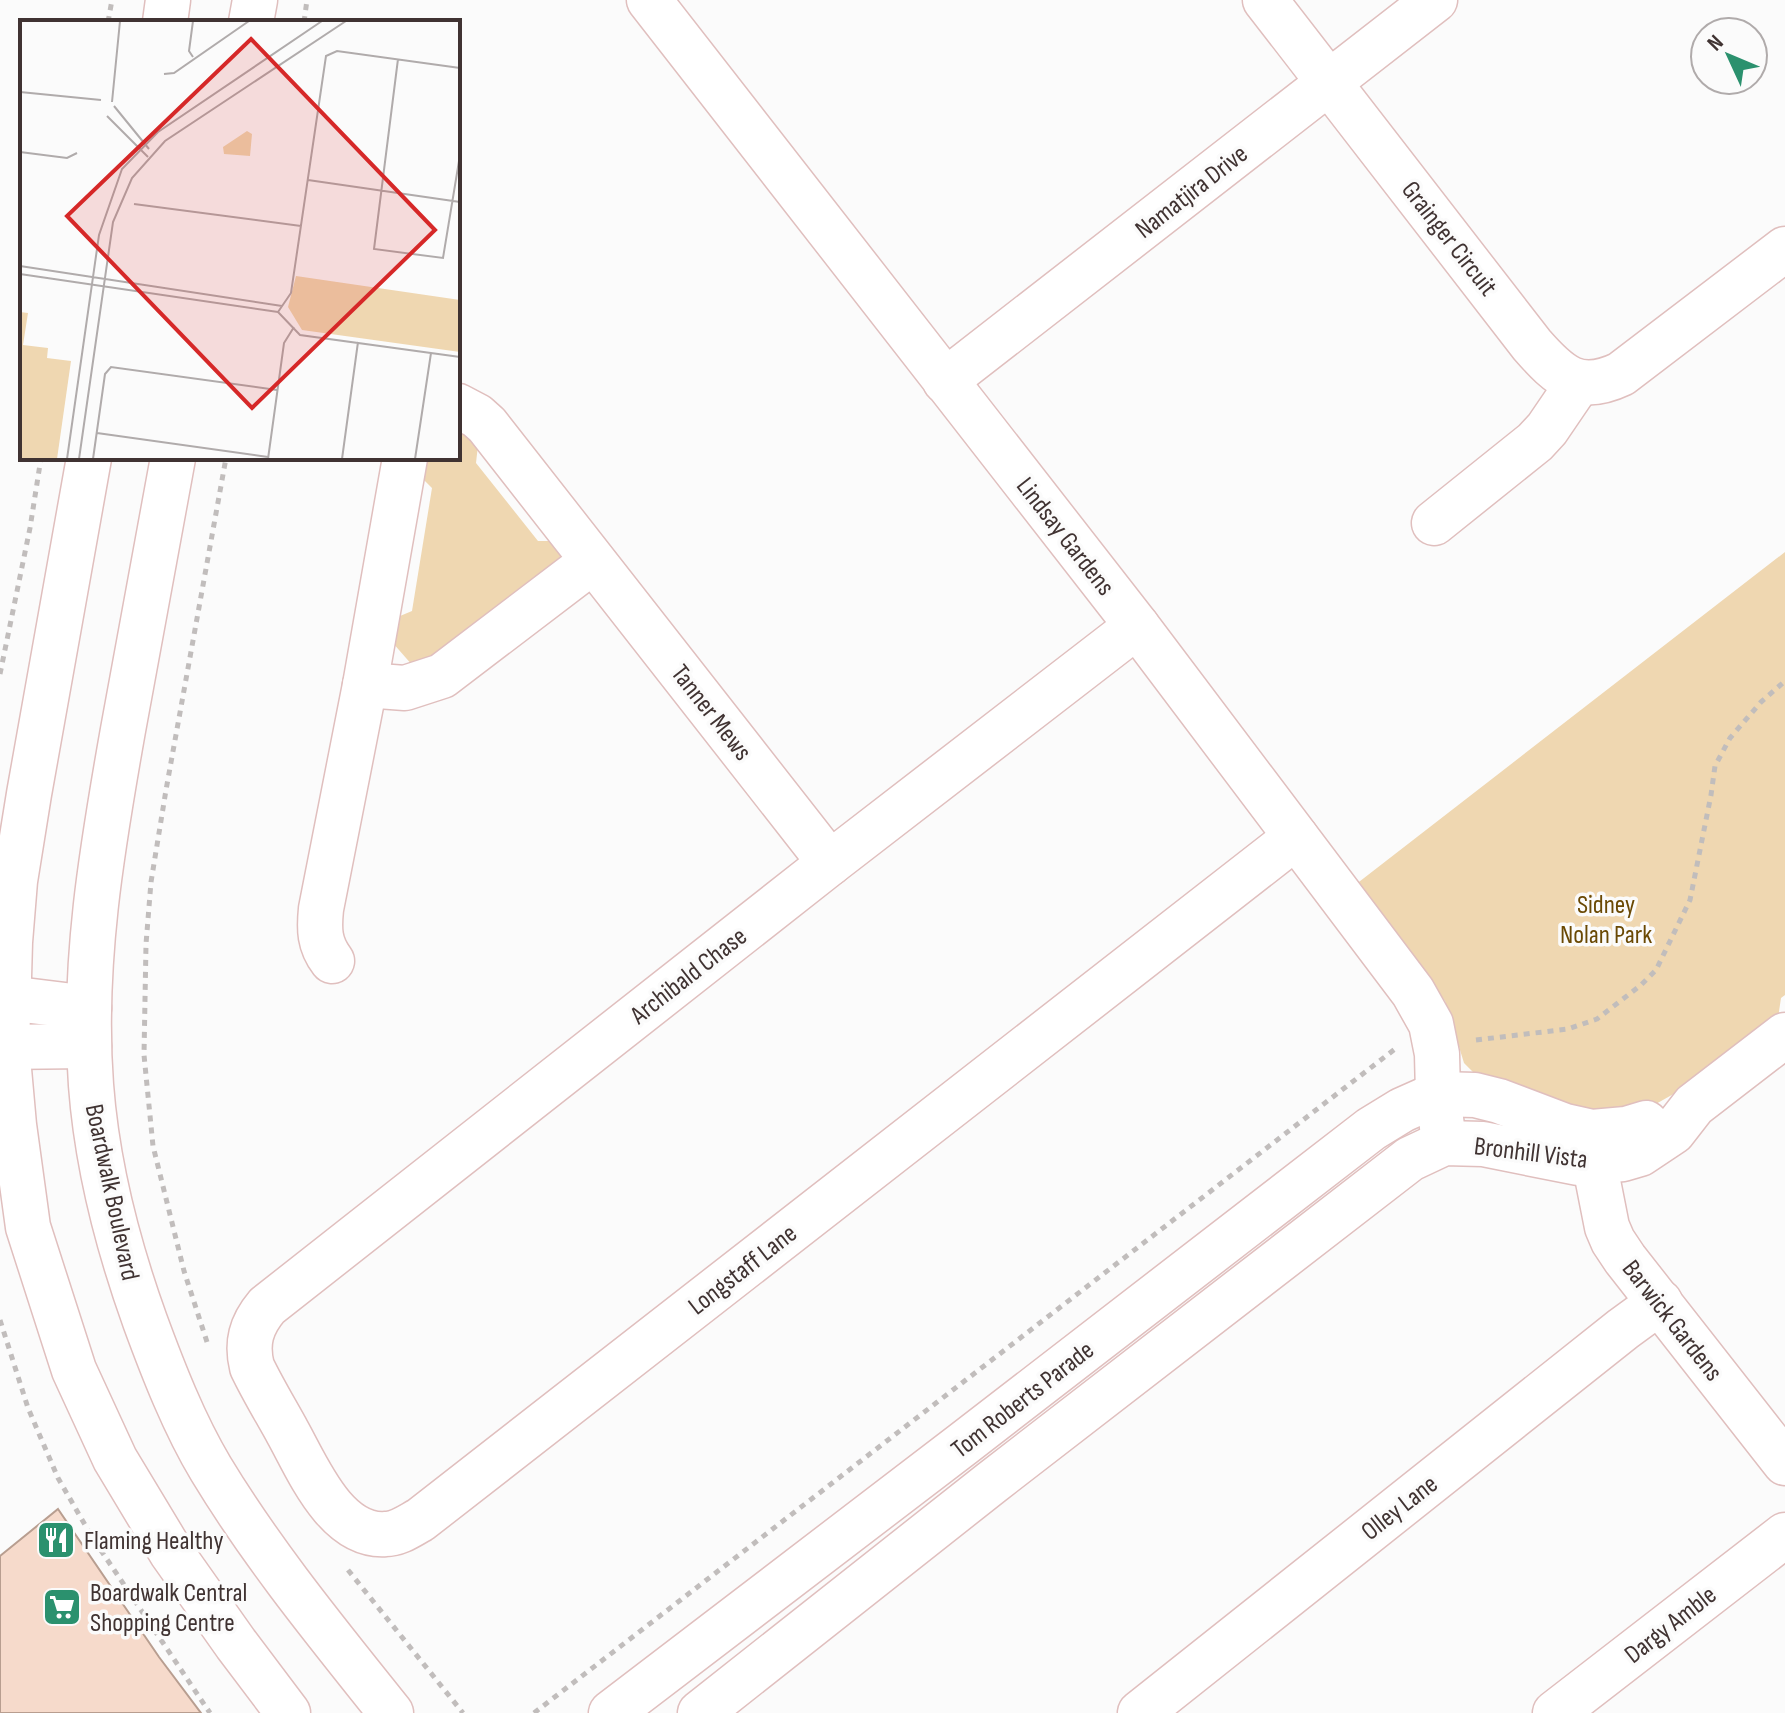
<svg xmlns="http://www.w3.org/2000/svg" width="1785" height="1713" viewBox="0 0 1785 1713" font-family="'Sofia Sans Condensed',sans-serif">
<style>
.green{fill:#efd7b1}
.building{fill:#f6dacb;stroke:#b89e90;stroke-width:2}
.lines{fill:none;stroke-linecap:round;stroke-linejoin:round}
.minor-casing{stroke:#e0bfbe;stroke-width:47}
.major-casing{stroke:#e0bfbe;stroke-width:47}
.path{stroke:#c1bdbc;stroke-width:5;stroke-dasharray:6 6;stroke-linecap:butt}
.minor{stroke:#fff;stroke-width:44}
.major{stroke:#fff;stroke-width:44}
.labels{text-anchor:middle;stroke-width:7;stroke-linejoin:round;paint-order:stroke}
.street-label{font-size:26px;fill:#403332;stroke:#fbfbfb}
.park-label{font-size:26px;fill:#6a4904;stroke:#fbfbfb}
.poi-label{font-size:26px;fill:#403332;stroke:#fbfbfb;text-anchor:start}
.inset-road{fill:none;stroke:#b0abab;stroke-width:2}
.view{fill:#d62828;fill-opacity:0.15;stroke:#d62828;stroke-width:4}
.inset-edge{fill:none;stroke:#403332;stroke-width:4}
</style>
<rect width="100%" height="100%" fill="#fbfbfb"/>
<g class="green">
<path d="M 464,432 L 478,445 L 476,463 L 538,541 L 551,541 L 561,551 L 559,571 L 547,582 L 530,580 L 448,644 L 446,660 L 413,666 L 392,642 L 400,616 L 412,611 L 432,488 L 421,477 L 423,458 L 458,458 L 458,433 Z"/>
<path d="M 1785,552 L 1785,995 L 1781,998 L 1778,1018 L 1700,1079 L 1647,1109 L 1584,1116 L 1476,1075 L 1464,1063 L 1445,1001 L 1355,885 Z"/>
</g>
<path class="building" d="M 58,1509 L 159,1657 L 201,1713 L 0,1713 L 0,1556 Z"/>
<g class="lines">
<defs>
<g id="minor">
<path d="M 649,0 L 1137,626 L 1413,992 L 1431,1024 L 1437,1054 L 1438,1094 L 1444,1143"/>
<path d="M 1265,0 L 1532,345 C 1560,377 1579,394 1621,374 L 1785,249"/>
<path d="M 945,381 L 1435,0"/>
<path d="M 458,406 L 477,416 L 487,425 L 830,863"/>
<path d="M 1434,523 L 1535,442 L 1547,429 L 1579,382"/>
<path d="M 1137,626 L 830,863 L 267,1306 C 251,1325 246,1343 252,1367 C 263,1390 276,1411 288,1433 C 308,1469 336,1538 386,1534 C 398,1534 409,1526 420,1520 L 1296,837"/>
<path d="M 365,685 L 405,688 L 442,676 L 593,561"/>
<path d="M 332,961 C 319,944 319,929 321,909 L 365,685 L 405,458"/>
<path d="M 0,997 L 89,1008"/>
<path d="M 0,1047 L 89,1046"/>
<path d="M 1593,1135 L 1594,1161 L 1607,1227 L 1613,1241 L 1625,1259 L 1785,1463"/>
<path d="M 611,1713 L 963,1444 L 1371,1129 L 1402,1110 L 1438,1094 L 1475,1095 L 1499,1101 L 1565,1126 L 1592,1132 L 1626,1129 L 1646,1123"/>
<path d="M 700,1713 L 991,1483 L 1410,1159 L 1444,1143 L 1483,1144 L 1578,1163 L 1623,1159 L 1640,1154 L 1673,1132 L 1694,1105 L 1785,1035"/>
<path d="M 1140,1713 L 1623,1329 L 1660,1302"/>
<path d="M 1555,1713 L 1785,1535"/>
</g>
<g id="major">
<path d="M 165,22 L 168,0"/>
<path d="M 251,22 L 255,0"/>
<path d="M 89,458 L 29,794 L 15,881 L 10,942 L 7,1047 L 14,1125 L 28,1227 L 74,1370 L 115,1459 L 171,1552 L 236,1644 L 288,1713"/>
<path d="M 173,458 C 156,549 140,639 123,730 C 102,848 82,965 91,1085 C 97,1165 118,1246 145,1321 C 163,1370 184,1424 211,1469 C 263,1555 328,1634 391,1713"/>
</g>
</defs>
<use href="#minor" class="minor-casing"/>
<use href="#major" class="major-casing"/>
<g class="path">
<path d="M 108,22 L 112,0"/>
<path d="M 304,22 L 307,0"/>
<path d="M 0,674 L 30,528 L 41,458"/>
<path d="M 1476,1040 L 1568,1029 L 1597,1019 L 1641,985 L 1656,970 L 1690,900 L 1711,795 L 1715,766 L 1730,738 L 1761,702 L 1785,681"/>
<path d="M 0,1320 L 28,1408 L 58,1478 L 92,1537 L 210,1713"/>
<path d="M 207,1342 L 184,1271 L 153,1146 L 144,1055 L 146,944 L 151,882 L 166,790 L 226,458"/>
<path d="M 348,1570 L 463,1713"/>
<path d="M 534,1713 L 1395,1049"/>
</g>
<use href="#minor" class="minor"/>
<use href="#major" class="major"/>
</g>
<defs>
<symbol id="restaurant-square" viewBox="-11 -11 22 22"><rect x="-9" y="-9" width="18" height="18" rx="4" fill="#2b916e" stroke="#fbfbfb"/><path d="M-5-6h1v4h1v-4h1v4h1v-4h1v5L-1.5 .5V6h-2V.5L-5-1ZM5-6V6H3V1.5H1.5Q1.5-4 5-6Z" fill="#fff"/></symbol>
<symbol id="supermarket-square" viewBox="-11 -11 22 22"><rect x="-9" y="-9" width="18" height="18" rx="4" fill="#2b916e" stroke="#fbfbfb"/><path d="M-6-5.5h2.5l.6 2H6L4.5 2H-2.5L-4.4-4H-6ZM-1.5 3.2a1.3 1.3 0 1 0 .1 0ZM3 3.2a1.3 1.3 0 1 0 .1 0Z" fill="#fff"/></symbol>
</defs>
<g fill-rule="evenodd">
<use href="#restaurant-square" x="34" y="1518" width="44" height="44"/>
<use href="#supermarket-square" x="40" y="1585" width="44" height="44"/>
</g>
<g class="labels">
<g class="street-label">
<text transform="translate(1191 191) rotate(-38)" y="9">Namatjira Drive</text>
<text transform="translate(1450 238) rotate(52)" y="9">Grainger Circuit</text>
<text transform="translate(1066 536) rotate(52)" y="9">Lindsay Gardens</text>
<text transform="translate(712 712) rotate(52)" y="9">Tanner Mews</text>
<text transform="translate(688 975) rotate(-38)" y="9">Archibald Chase</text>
<text transform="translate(1531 1152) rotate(7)" y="9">Bronhill Vista</text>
<text transform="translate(113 1192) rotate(78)" y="9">Boardwalk Boulevard</text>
<text transform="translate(742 1269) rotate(-38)" y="9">Longstaff Lane</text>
<text transform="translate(1673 1320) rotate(52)" y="9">Barwick Gardens</text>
<text transform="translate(1022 1399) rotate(-38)" y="9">Tom Roberts Parade</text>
<text transform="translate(1399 1507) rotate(-38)" y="9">Olley Lane</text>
<text transform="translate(1670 1624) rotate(-38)" y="9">Dargy Amble</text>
</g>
<g class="park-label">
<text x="1606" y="913">Sidney<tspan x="1606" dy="30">Nolan Park</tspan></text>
</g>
<g class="poi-label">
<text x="84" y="1549">Flaming Healthy</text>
<text x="90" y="1601">Boardwalk Central<tspan x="90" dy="30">Shopping Centre</tspan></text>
</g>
</g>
<g transform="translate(20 20)">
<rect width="440" height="440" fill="#fbfbfb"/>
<path d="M 227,111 L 232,114 L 230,136 L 204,134 L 203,127 ZM 276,256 L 440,280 L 440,332 L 282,310 L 268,287 ZM 0,292 L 8,293 L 3,325 L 28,328 L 27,338 L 51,341 L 37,439 L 0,439 Z" fill="#efd7b1"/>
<path class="inset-road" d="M 173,37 L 169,31 L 173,1M 378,39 L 354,229 L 423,238 L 440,135M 144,54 L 154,53 L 229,1M 0,72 L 81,80M 92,82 L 100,1M 94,86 L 129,129M 87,96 L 128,137M 0,132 L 47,138 L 57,133M 288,160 L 440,182M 114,184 L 281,206M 0,246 L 262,286M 0,254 L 258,292M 258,292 L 271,273 L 306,36 L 317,31 L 440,48M 258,292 L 280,315 L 440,337M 77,413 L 248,437M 47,439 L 79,215 L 102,149 L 138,112 L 302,1M 59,439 L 93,202 L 112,158 L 145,121 L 326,1M 73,439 L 85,354 L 91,347 L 257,370M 248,439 L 264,323 L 274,307M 322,439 L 338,322M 395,439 L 411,333"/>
<path class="view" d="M 231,19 L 415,210 L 232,388 L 47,196 Z"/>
<rect width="440" height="440" class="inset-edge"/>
</g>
<g transform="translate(1729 56) rotate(314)"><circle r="38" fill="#fbfbfb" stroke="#b0abab" stroke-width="2"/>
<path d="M0-6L14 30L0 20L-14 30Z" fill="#2b916e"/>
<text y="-12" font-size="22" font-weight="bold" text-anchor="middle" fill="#403332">N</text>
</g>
</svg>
